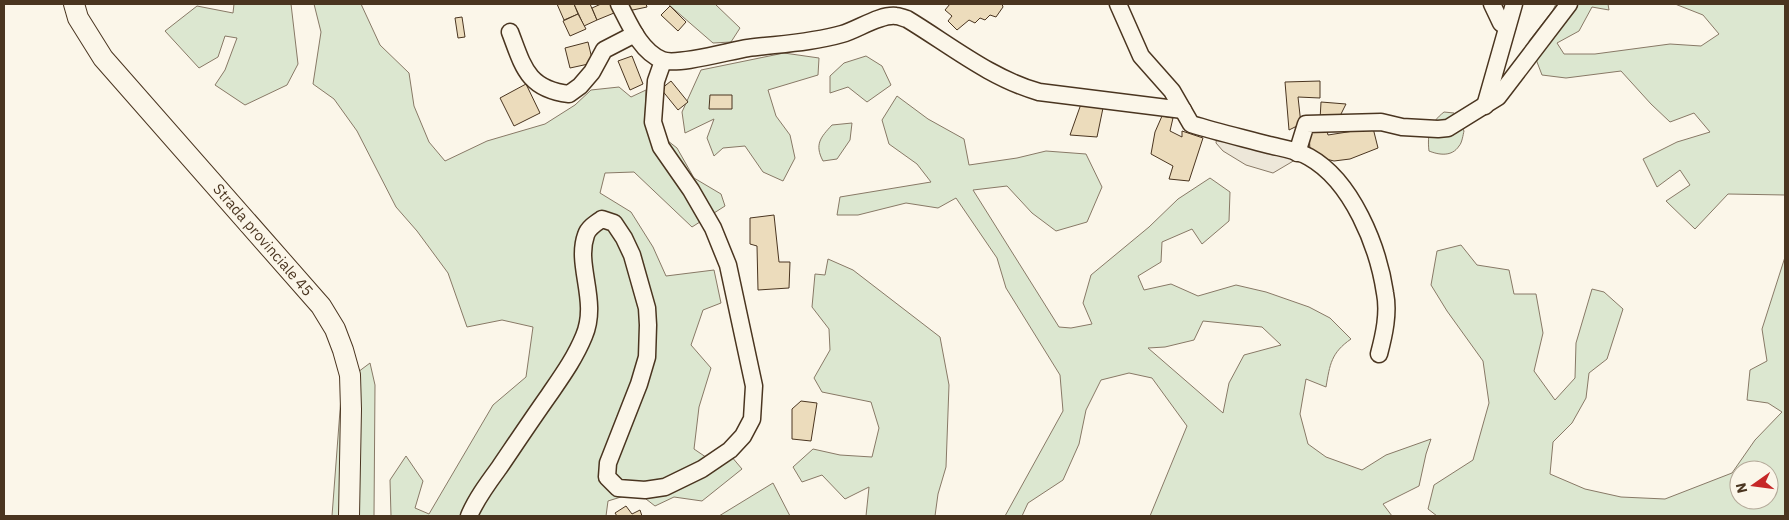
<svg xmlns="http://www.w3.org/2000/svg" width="1789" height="520" viewBox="0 0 1789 520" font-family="'IBM Plex Sans',sans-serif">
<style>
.green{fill:#dce7d0;stroke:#887966;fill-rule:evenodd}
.parking{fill:#ede7d9;stroke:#887966}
.building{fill:#ecdcbc;stroke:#4a3520}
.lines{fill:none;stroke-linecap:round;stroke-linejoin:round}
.minor-casing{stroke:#4a3520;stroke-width:19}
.major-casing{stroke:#4a3520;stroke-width:22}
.minor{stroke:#fbf6e9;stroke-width:16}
.major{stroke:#fbf6e9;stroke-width:20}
.labels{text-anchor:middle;stroke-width:4;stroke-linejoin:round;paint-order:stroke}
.street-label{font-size:15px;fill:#4a3520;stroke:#fbf6e9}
</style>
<rect width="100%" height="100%" fill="#fbf6e9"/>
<g class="green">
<path d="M 234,4 L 291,4 L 298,64 L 287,85 L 245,105 L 215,85 L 225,70 L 237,38 L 225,36 L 218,57 L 199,68 L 165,31 L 197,6 L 233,13 Z"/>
<path d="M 314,4 L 361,4 L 380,45 L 409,73 L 414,106 L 429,142 L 445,161 L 487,141 L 545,124 L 575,105 L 591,90 L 619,87 L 631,97 L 646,90 L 645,123 L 677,148 L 694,178 L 721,194 L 725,206 L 692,227 L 634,172 L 605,173 L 600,193 L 631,212 L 653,247 L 666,276 L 714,270 L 721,303 L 703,310 L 691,345 L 711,368 L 699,407 L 694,449 L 719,466 L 731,456 L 742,469 L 702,501 L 674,497 L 655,506 L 637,492 L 608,501 L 606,516 L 391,516 L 390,480 L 406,456 L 423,481 L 415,508 L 429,514 L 493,405 L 526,377 L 533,327 L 502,320 L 467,327 L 448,273 L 417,231 L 396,207 L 357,131 L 334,99 L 313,84 L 321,32 Z"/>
<path d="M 668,4 L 715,4 L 740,28 L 731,42 L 713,43 Z"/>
<path d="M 1556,4 L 1608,4 L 1609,10 L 1592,7 L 1579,31 L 1557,43 L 1564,54 L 1595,54 L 1670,44 L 1701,46 L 1719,34 L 1703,15 L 1675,4 L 1785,4 L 1785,195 L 1728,194 L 1695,229 L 1666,201 L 1690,185 L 1680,170 L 1657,187 L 1643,159 L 1677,142 L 1710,132 L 1694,113 L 1670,122 L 1651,104 L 1621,71 L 1566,78 L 1542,75 L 1529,41 L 1553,10 Z"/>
<path d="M 784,53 L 819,58 L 818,75 L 768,90 L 776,116 L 790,135 L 795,158 L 783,181 L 763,172 L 745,146 L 723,148 L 714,156 L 707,138 L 714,119 L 685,133 L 682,112 L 701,70 Z"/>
<path d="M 866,56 L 882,66 L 891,85 L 867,102 L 848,87 L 830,93 L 830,76 L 844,63 Z"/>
<path d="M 897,96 L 928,119 L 964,139 L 969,165 L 1017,158 L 1046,151 L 1086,154 L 1102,187 L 1087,222 L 1056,231 L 1032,213 L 1007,186 L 973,190 L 1059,327 L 1071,328 L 1092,324 L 1083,303 L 1091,275 L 1149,227 L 1178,199 L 1210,178 L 1230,192 L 1229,221 L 1202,244 L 1192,229 L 1162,242 L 1161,262 L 1138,276 L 1144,290 L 1171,284 L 1198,296 L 1236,285 L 1266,292 L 1309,307 L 1330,318 L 1351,339 C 1331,353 1330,364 1326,387 L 1306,379 L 1300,414 L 1308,444 L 1326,457 L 1362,470 L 1386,455 L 1431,439 L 1426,454 L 1419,486 L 1383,504 L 1392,516 L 1150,516 L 1187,426 L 1152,378 L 1129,373 L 1101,380 L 1086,410 L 1079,444 L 1063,480 L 1028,503 L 1022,516 L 1005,516 L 1063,411 L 1060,375 L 1006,288 L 997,258 L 956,198 L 938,208 L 906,203 L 858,215 L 837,215 L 840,197 L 931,182 L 917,164 L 889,144 L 882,120 ZM 1203,321 L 1262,327 L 1281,345 L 1244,355 L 1229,383 L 1223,413 L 1148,348 L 1165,347 L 1194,340 Z"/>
<path d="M 1444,112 L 1454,113 L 1464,131 C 1463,135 1462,143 1459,146 C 1452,157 1439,155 1429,151 C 1427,134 1430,123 1444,112 Z"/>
<path d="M 852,123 L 850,140 L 837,159 L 823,161 C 814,144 821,137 832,125 Z"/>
<path d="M 1461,245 L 1477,265 L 1509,270 L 1514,294 L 1536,294 L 1543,333 L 1534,371 L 1555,400 L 1575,378 L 1576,343 L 1592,289 L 1604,292 L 1623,309 L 1607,359 L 1589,373 L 1586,398 L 1572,423 L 1553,442 L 1550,474 L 1585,489 L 1621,497 L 1665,499 L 1732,473 L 1755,440 L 1782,412 L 1768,403 L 1747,400 L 1750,370 L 1767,361 L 1762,329 L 1785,257 L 1785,516 L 1437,516 L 1428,509 L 1434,485 L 1473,460 L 1489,403 L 1483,361 L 1447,311 L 1431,285 L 1437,251 ZM 1739,470 L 1769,470 L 1769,500 L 1739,500 Z"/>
<path d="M 828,259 L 853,270 L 940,337 L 949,385 L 946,467 L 938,494 L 935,516 L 866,516 L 869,487 L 845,499 L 822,475 L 802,482 L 793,467 L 813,449 L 840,455 L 872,457 L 879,428 L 871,402 L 822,392 L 814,378 L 830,350 L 829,329 L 812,307 L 815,274 L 825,275 Z"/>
<path d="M 370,363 L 375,385 L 374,516 L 332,516 L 342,384 Z"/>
<path d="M 773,483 L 790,516 L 719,516 Z"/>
</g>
<path class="parking" d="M 1217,135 L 1295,160 L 1273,173 L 1246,165 L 1223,151 L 1216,143 Z"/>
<g class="building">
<path d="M 557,4 L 574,4 L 578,14 L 564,20 Z"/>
<path d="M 574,4 L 590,4 L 597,20 L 584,26 Z"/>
<path d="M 601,4 L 610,4 L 614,13 L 597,20 L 592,8 Z"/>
<path d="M 627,4 L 646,4 L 647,7 L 628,11 Z"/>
<path d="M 950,4 L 1002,4 L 1003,7 L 996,17 L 990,15 L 985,20 L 980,18 L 975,23 L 969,20 L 957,30 L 948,21 L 952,16 L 945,10 Z"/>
<path d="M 670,6 L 686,22 L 678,31 L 661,15 Z"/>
<path d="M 578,14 L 586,29 L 570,36 L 563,21 Z"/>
<path d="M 462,17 L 465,37 L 458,38 L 455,18 Z"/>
<path d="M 588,42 L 593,63 L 570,68 L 565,48 Z"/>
<path d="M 632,56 L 643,84 L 630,90 L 618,61 Z"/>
<path d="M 671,81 L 688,102 L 678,110 L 661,89 Z"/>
<path d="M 1320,81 L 1320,98 L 1298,97 L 1301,124 L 1289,130 L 1285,82 Z"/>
<path d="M 526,84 L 540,113 L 514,126 L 500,98 Z"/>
<path d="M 710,95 L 732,95 L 732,109 L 709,109 Z"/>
<path d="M 1321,102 L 1346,104 L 1339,118 L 1320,120 Z"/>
<path d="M 1081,104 L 1103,108 L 1097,137 L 1070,135 Z"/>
<path d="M 1162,116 L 1173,118 L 1170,131 L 1182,137 L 1182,131 L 1203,138 L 1189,181 L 1169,179 L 1173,166 L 1151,154 L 1155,132 Z"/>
<path d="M 1326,127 L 1328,135 L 1373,128 L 1378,148 L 1350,159 L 1334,161 L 1314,156 L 1310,152 L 1309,129 Z"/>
<path d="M 774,215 L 779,262 L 790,262 L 789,288 L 758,290 L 757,246 L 750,244 L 750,218 Z"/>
<path d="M 801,401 L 817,403 L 811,441 L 792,439 L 792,409 Z"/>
<path d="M 626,506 L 632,514 L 640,510 L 642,516 L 617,516 L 615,513 Z"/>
</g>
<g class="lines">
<defs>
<g id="minor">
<path d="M 619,4 C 629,23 640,51 662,60 C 677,66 729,51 748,48 C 779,44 811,43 842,34 C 857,30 880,14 896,16 C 899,16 903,18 907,19 C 950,45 990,78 1039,92 L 1183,110"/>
<path d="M 1118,4 L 1141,56 L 1172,91 L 1191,124 C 1217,132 1243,138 1269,145 C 1281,148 1297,150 1309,157 C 1352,181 1378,246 1385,293 C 1389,313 1384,335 1379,354"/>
<path d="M 1492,4 L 1501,23 L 1507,27"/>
<path d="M 510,32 C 523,66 527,89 569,94 L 580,86 L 592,72 L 604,50 L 635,34"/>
<path d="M 1485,106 L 1514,4"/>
<path d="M 1297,153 L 1306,124 L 1381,122 L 1402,127 L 1438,129 L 1448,128 L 1498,97 L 1569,4"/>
<path d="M 469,516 C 476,499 488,483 499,468 C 516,443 532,419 549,395 C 562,376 575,358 584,336 C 599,301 575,265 586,235 C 588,228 596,223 602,219 L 614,223 L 624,238 L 632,255 L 647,308 L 648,325 L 647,357 L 639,384 L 608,463 L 607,477 L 618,488 L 645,490 L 665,487 L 702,469 L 730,450 L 743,436 L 752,419 L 754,386 L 728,265 L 713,228 L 691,190 L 661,147 L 653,122 L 656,81 L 663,61"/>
</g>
<path id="major" d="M 74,4 L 78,18 L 103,58 L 321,306 L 335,329 L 343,350 L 350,375 L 351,409 L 349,516"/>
</defs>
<use href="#minor" class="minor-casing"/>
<use href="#major" class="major-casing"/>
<use href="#minor" class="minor"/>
<use href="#major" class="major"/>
</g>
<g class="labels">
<g class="street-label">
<text transform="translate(263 240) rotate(49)" y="5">Strada provinciale 45</text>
</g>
</g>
<rect width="1789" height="520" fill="none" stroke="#4a3520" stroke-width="10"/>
<g transform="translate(1754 485) rotate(256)"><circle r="24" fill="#fbf6e9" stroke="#b4a999"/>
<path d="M0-4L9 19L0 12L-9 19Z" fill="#c62828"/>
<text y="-8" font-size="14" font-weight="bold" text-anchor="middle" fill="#4a3520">N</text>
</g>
</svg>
